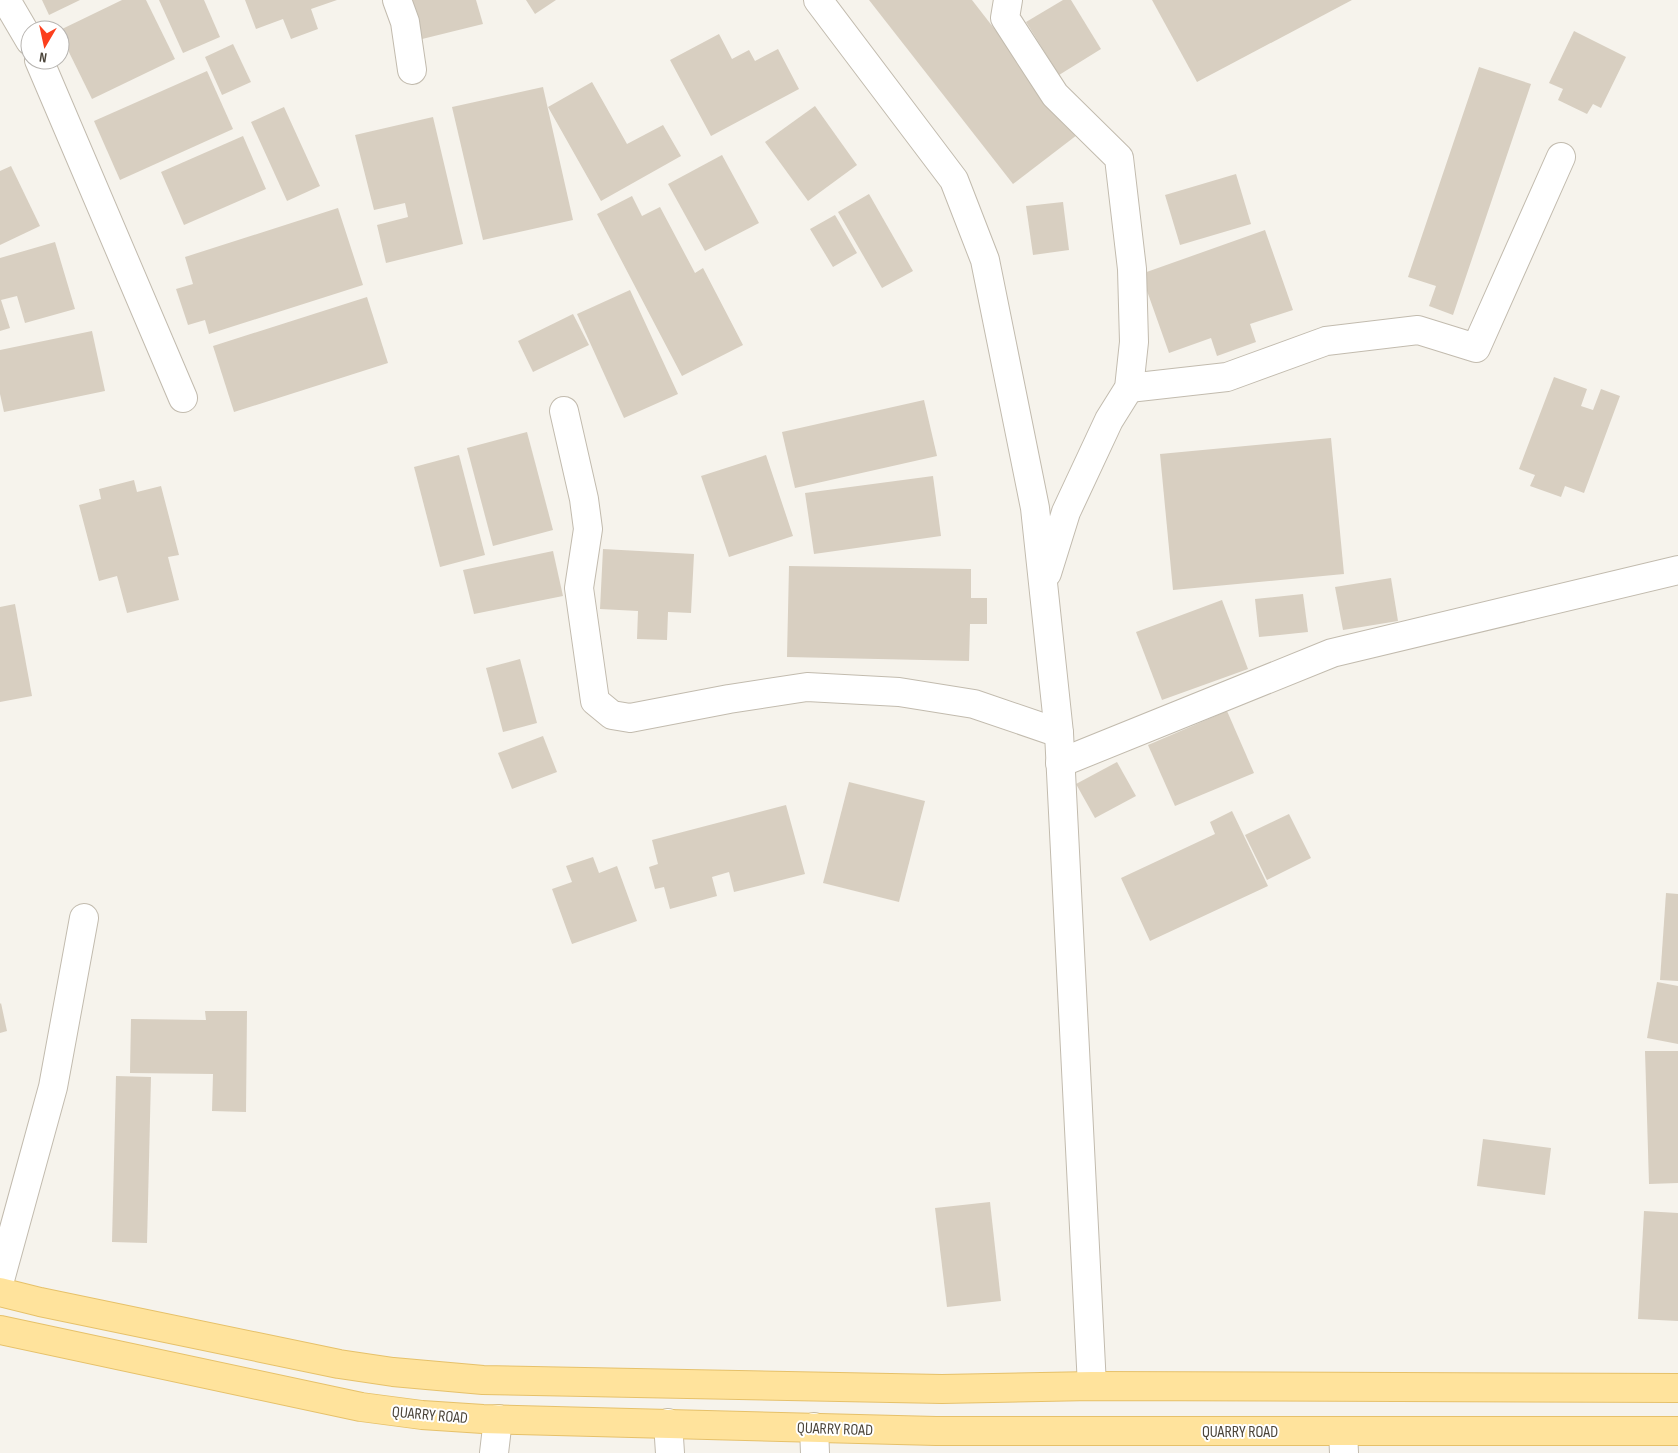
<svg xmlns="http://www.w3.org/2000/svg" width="1678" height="1453" viewBox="0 0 1678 1453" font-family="'Sofia Sans Condensed',sans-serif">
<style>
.building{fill:#d8cfc1}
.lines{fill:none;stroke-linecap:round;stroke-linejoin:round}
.minor-casing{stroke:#c2bbae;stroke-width:30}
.major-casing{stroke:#e6c16a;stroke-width:30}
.minor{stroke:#fff;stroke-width:28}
.major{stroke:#ffe39c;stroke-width:28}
.labels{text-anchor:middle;stroke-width:4;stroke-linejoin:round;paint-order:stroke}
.street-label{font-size:16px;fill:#4b4439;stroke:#fff}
</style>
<rect width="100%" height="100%" fill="#f6f3ec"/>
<g class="building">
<path d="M 42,0 L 80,0 L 49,15 Z"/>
<path d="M 122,0 L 146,0 L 175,59 L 92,99 L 60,34 L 60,30 Z"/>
<path d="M 159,0 L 204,0 L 220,37 L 183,53 Z"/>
<path d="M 245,0 L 337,0 L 311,9 L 318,29 L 291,39 L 283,19 L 256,29 Z"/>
<path d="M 403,0 L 476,0 L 483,24 L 414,41 Z"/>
<path d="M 526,0 L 556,0 L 535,14 Z"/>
<path d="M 869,0 L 972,0 L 1077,135 L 1013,184 Z"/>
<path d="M 1063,0 L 1071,0 L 1101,49 L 1059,75 L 1026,22 Z"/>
<path d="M 1152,0 L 1352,0 L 1197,82 Z"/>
<path d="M 1574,31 L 1626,57 L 1601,108 L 1593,104 L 1587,114 L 1558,100 L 1563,89 L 1549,83 Z"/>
<path d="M 719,34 L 732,59 L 749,50 L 755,61 L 778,49 L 799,89 L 711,136 L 670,60 Z"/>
<path d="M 233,44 L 251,82 L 222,95 L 205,57 Z"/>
<path d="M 1479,67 L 1531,84 L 1453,315 L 1429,306 L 1436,286 L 1408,277 Z"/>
<path d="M 207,71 L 233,129 L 120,180 L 94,121 Z"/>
<path d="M 592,82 L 627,144 L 663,125 L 681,156 L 601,201 L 548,107 Z"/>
<path d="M 543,87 L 573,220 L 483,240 L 452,107 Z"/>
<path d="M 815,106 L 857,165 L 808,201 L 765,142 Z"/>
<path d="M 284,107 L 320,186 L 287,201 L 251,122 Z"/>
<path d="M 433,117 L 463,244 L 386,263 L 377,225 L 408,217 L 405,203 L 374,210 L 355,135 Z"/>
<path d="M 243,136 L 266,189 L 184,225 L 161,172 Z"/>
<path d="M 722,155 L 759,223 L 705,251 L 668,184 Z"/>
<path d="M 11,166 L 40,226 L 0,245 L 0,171 Z"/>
<path d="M 1236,174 L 1251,224 L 1180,245 L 1165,195 Z"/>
<path d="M 869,194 L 913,271 L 882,288 L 838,212 Z"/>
<path d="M 632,196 L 642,216 L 660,207 L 695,273 L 703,268 L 743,345 L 682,376 L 597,214 Z"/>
<path d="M 1063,202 L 1069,250 L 1033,255 L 1026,206 Z"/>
<path d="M 338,208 L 363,285 L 209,334 L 205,320 L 188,325 L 176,289 L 193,284 L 185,257 Z"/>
<path d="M 835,215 L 857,253 L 833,267 L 810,229 Z"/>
<path d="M 1265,230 L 1293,310 L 1250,324 L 1256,342 L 1217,356 L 1211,338 L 1169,353 L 1141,274 Z"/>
<path d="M 55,242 L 75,309 L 25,323 L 17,296 L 1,300 L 10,328 L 0,331 L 0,258 Z"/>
<path d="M 630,290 L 678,394 L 624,418 L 577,314 Z"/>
<path d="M 367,297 L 388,363 L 234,412 L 213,346 Z"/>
<path d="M 573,314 L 589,345 L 533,372 L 518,341 Z"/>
<path d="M 92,331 L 105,391 L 4,412 L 0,394 L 0,350 Z"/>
<path d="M 1554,377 L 1587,389 L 1581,406 L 1593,410 L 1601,389 L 1620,396 L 1584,493 L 1565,486 L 1561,497 L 1530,486 L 1535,475 L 1519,469 Z"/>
<path d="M 924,400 L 937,456 L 795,488 L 782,432 Z"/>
<path d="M 527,432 L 553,530 L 493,546 L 467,448 Z"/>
<path d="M 1331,438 L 1344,574 L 1173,590 L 1160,454 Z"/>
<path d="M 459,455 L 485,555 L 440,567 L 414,467 Z"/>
<path d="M 766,455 L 793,536 L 729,557 L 701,476 Z"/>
<path d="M 933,476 L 941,536 L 814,554 L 805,493 Z"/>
<path d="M 134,480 L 137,492 L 161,486 L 179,555 L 168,557 L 179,600 L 127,613 L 117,576 L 99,581 L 79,505 L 101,499 L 99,489 Z"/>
<path d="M 603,549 L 694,554 L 691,613 L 668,612 L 667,640 L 637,639 L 638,611 L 600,609 Z"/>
<path d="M 553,551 L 563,596 L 474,614 L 463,570 Z"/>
<path d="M 789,566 L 971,569 L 971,598 L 987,598 L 987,624 L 970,624 L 969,661 L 787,657 Z"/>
<path d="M 1391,578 L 1398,621 L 1343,630 L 1335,587 Z"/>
<path d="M 1303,594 L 1308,632 L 1259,637 L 1255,599 Z"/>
<path d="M 1222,600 L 1248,669 L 1162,700 L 1136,632 Z"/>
<path d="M 15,604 L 32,696 L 0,702 L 0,607 Z"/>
<path d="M 520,659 L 537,723 L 503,732 L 486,668 Z"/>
<path d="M 1227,711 L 1254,773 L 1175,806 L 1148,745 Z"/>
<path d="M 543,736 L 557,772 L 512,789 L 498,753 Z"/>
<path d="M 1117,762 L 1136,796 L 1095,818 L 1076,784 Z"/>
<path d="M 849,782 L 925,801 L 899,902 L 823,883 Z"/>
<path d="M 786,805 L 805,874 L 734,892 L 729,872 L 712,877 L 717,896 L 670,909 L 664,887 L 655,889 L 649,867 L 658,864 L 652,840 Z"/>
<path d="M 1232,811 L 1268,886 L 1150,941 L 1121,878 L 1215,834 L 1210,822 Z"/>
<path d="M 1289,814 L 1311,858 L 1267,880 L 1245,835 Z"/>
<path d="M 593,857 L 599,873 L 617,866 L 637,921 L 572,944 L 552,889 L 572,882 L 566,866 Z"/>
<path d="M 1666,893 L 1678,894 L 1678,981 L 1660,980 Z"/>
<path d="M 1657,982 L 1678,986 L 1678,1044 L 1647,1038 Z"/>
<path d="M 1,1003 L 7,1031 L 0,1033 L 0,1004 Z"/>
<path d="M 205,1011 L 247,1011 L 246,1112 L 212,1111 L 213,1074 L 130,1073 L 131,1019 L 206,1020 Z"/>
<path d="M 1645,1051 L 1678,1051 L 1678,1183 L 1649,1184 Z"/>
<path d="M 116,1076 L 151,1077 L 147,1243 L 112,1242 Z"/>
<path d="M 1483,1139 L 1551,1148 L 1545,1195 L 1477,1186 Z"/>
<path d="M 990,1202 L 1001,1301 L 947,1307 L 935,1208 Z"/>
<path d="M 1644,1211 L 1678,1213 L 1678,1321 L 1638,1319 Z"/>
</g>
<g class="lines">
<defs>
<g id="minor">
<path d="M 6,0 L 30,41"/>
<path d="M 397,0 L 405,22 L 412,70"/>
<path d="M 818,0 L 954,180 L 985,260 L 1035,508 L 1059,733 L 1092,1386"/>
<path d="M 1008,0 L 1005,18 L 1055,95 L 1119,158 L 1132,269 L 1134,342 L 1129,388 L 1109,420 L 1066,512 L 1047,573"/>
<path d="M 39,60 L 183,398"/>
<path d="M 1129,388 L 1227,377 L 1326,341 L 1418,330 L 1476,348 L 1561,157"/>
<path d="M 564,411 L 584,499 L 588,529 L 579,588 L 595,701 L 612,715 L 630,718 L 729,699 L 807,687 L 899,692 L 974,704 L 1059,733"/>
<path d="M 1060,763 L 1332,653 L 1678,570"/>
<path d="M 0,1280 L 53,1087 L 84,918"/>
<path d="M 668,1423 L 670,1453"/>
<path d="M 814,1427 L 815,1453"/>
<path d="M 1343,1431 L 1344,1453"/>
<path d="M 494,1453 L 498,1419"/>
</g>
<g id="major">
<path d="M 0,1292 L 40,1302 L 339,1364 L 393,1372 L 483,1380 L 942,1389 L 1092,1386 L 1678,1388"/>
<path d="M 0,1330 L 361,1407 L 422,1415 L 483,1419 L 936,1431 L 1678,1431"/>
</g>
</defs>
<use href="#minor" class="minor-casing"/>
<use href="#major" class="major-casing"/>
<use href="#minor" class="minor"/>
<use href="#major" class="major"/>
</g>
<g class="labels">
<g class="street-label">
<text transform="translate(430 1414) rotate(5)" y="6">QUARRY ROAD</text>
<text transform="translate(835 1428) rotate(2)" y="6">QUARRY ROAD</text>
<text x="1240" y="1437">QUARRY ROAD</text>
</g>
</g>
<g transform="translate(45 45) rotate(189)"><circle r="24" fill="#ffffff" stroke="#b7b4b0"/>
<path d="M0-4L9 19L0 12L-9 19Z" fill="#fc3f1d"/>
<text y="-8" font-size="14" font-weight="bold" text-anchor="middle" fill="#4b4439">N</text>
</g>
</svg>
